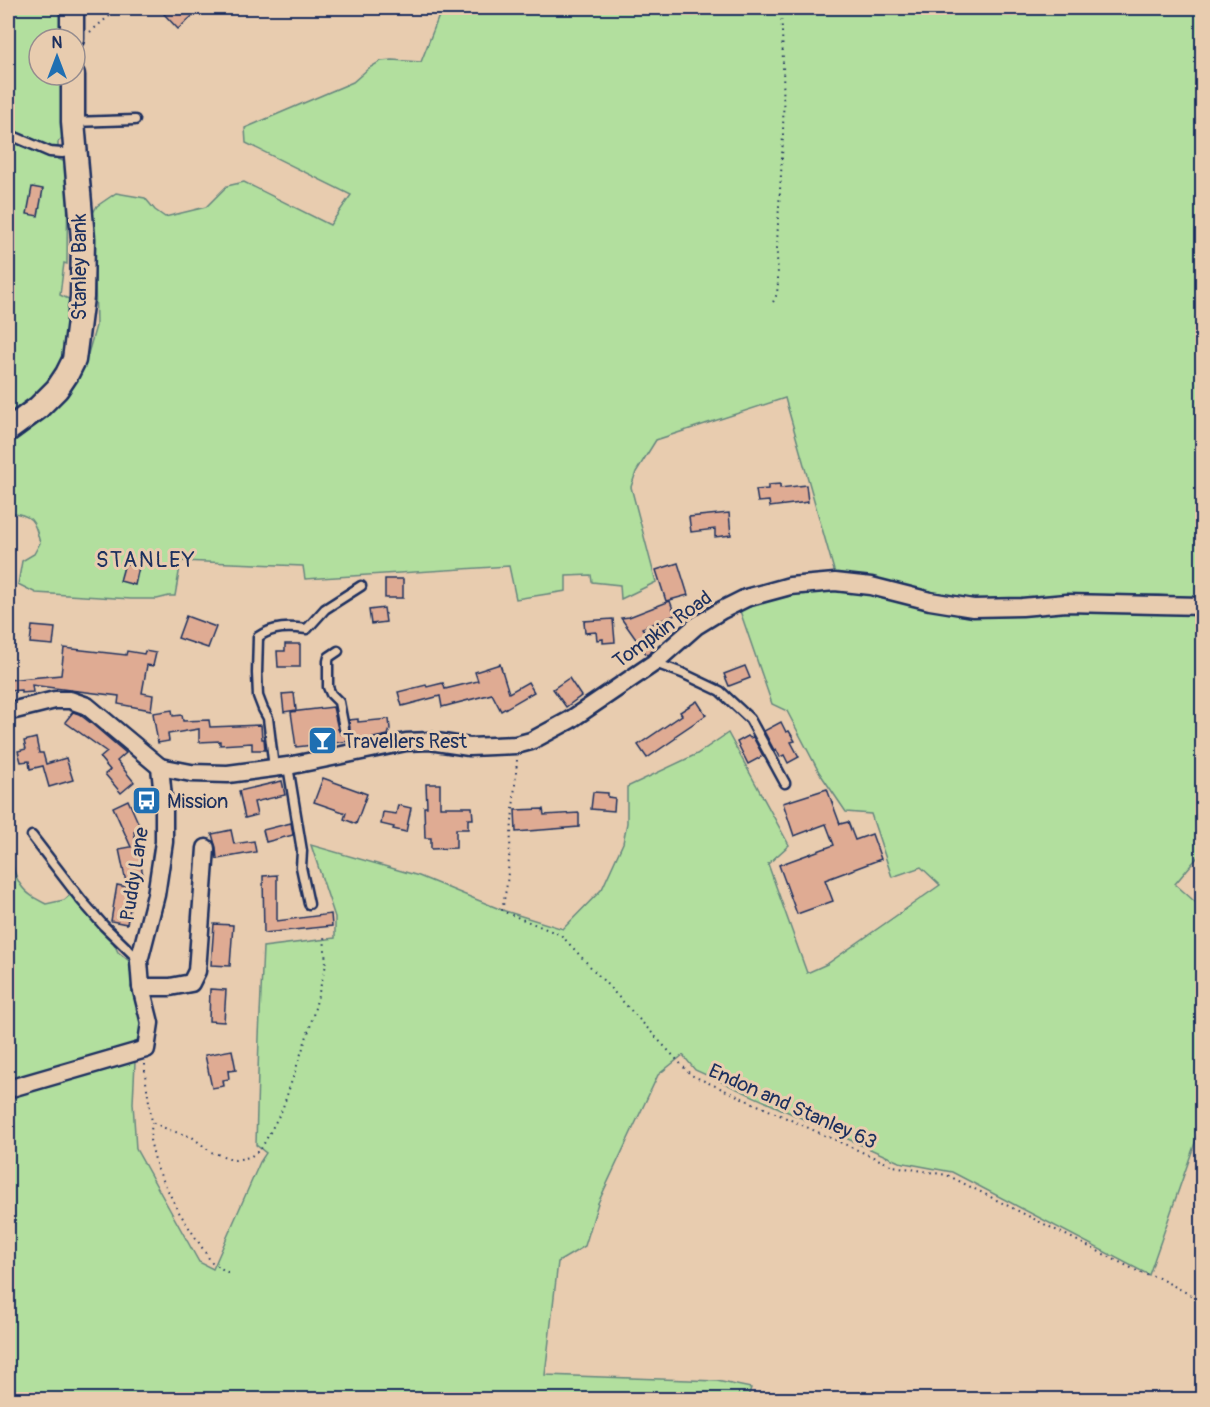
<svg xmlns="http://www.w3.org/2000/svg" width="1210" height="1407" viewBox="0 0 1210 1407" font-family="Pangolin,sans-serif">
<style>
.green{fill:#b2df9e;stroke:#66877e;stroke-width:1.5}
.building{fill:#dfab93;stroke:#1b2f5e;stroke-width:1.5}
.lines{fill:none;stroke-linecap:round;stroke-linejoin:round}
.lane-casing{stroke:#1b2f5e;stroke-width:13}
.street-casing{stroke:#1b2f5e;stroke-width:21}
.secondary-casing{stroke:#1b2f5e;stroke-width:27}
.path{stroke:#1b2f5e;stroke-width:2;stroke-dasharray:1.5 4.5;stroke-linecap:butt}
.lane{stroke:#e8ccaf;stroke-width:8}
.street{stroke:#e8ccaf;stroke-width:16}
.secondary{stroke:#e8ccaf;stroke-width:22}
.labels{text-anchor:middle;stroke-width:6;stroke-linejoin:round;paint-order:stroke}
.street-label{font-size:20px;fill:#1b2f5e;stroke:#e8ccaf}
.poi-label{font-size:20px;fill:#1b2f5e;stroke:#e8ccaf;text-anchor:start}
.quarter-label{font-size:22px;letter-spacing:1.5px;fill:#1b2f5e;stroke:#e8ccaf}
</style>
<rect width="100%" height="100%" fill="#e8ccaf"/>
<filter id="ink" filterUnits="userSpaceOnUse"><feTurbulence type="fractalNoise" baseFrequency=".0167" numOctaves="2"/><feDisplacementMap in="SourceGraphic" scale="12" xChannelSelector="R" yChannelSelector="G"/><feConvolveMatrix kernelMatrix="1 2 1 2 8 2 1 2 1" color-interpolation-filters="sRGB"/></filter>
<g filter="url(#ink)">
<g class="green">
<path d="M 8,8 L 62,8 L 67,39 L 39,39 L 39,75 L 68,75 L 65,135 L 58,142 L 58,159 L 68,163 L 67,264 L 64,263 L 60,295 L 73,301 L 72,329 L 59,373 L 8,421 Z"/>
<path d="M 442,8 L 1202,8 L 1202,599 L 1158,595 L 1060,595 L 1046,599 L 973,602 L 835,574 L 785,398 L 656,440 L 636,472 L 631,487 L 656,582 L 621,599 L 620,585 L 592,582 L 591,575 L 566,576 L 566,591 L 516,599 L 509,566 L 305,579 L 303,566 L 181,561 L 175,596 L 169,596 L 157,599 L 131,599 L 36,593 L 18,584 L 22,561 L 34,554 L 40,543 C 34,520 33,515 8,512 L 8,437 L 62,398 L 84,368 L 96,326 L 95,275 L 89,220 L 97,206 L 116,193 L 145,198 L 155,210 L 165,217 L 206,207 L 227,186 L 244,182 L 330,225 L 351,195 L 246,143 L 245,128 L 353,82 L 369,68 L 381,61 L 392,60 L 421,62 Z"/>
<path d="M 823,588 L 1048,611 L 1202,613 L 1202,852 L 1175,884 L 1202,908 L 1202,1110 L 1196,1140 L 1149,1275 L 952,1172 L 899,1162 L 695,1070 L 683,1055 L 658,1075 L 598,1203 L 585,1246 L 558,1262 L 545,1375 L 717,1381 L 751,1388 L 747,1399 L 10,1400 L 8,1386 L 8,1092 L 124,1060 L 135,1062 L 133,1103 L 136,1149 L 199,1262 L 213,1269 L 260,1162 L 266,1153 L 256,1145 L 259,1037 L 263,947 L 335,938 L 335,917 L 311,845 L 419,876 L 502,910 L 563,929 L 602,889 L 623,843 L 627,823 L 627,787 L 697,754 L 728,733 L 789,845 L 768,864 L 807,973 L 827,964 L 940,885 L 921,867 L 892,877 L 871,814 L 846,812 L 819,772 L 787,711 L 772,704 L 739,608 L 783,592 Z"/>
<path d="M 8,815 L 12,815 C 12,835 8,867 20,884 C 26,894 36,899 46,904 L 64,900 L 70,895 L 113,942 L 118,952 L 133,964 L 140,999 L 143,1036 L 135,1045 L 114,1053 L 53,1067 L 8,1080 Z"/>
</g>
<g class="building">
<path d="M 170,8 L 201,8 L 178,29 L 164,14 Z"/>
<path d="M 32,187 L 43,189 L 38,216 L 27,214 Z"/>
<path d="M 780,484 L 780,488 L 806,485 L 808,502 L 770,507 L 769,501 L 758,502 L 756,490 L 768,489 L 768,485 Z"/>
<path d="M 729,513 L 731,535 L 715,537 L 715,529 L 691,532 L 689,517 Z"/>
<path d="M 125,563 L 139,567 L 135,585 L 120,581 Z"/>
<path d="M 678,563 L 688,595 L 666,601 L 656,570 Z"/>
<rect x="385" y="579" width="18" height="19"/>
<path d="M 670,601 L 675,615 L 642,628 L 656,648 L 647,655 L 621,618 L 629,617 Z"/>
<path d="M 384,608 L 386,622 L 371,624 L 369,610 Z"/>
<path d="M 186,616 L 216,627 L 208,648 L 178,638 Z"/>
<path d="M 613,619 L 615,642 L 603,643 L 603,639 L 597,640 L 596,632 L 585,633 L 584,621 Z"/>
<path d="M 32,626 L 55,628 L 53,645 L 30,643 Z"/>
<path d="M 285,644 L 300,644 L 300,667 L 278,667 L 277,651 L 285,651 Z"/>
<path d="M 64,648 L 126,655 L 127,651 L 144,654 L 145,651 L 156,653 L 153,666 L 147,665 L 142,693 L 153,695 L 151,710 L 118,704 L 119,696 L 70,690 L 32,685 L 33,692 L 21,693 L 21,690 L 8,691 L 8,680 L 61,675 Z"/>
<path d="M 500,664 L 509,693 L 528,682 L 534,692 L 501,711 L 492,694 L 442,707 L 440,696 L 402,706 L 398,692 L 426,685 L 427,687 L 443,683 L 445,689 L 478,681 L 475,672 Z"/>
<path d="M 745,666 L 750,678 L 729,686 L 724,674 Z"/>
<path d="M 569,678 L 581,696 L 566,707 L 553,689 Z"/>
<path d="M 294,693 L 296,710 L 284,712 L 282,694 Z"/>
<path d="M 697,701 L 706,715 L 675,736 L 676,738 L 647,758 L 638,745 L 682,715 L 680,712 Z"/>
<path d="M 333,707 L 338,729 L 341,734 L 346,734 L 350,731 L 349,720 L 358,719 L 358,722 L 389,719 L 390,729 L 388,735 L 368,739 L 296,747 L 291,712 Z"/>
<path d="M 172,710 L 173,716 L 182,715 L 183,721 L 209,720 L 210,727 L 261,725 L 262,739 L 264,739 L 265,750 L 252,750 L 252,743 L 220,745 L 220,741 L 199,742 L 199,729 L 168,734 L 169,741 L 158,743 L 153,713 Z"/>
<path d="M 73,712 L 79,714 L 92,724 L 126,753 L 117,761 L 134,782 L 121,793 L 105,774 L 110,770 L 100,758 L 107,752 L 65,722 Z"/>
<path d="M 781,722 L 786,732 L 789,731 L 795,741 L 791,742 L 799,757 L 788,763 L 784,755 L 780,757 L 776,749 L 774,750 L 764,731 Z"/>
<path d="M 748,736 L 750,738 L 753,737 L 763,756 L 748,764 L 737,742 Z"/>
<path d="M 36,738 L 39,753 L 43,753 L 46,764 L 66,758 L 73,780 L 49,787 L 43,766 L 30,769 L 29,761 L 21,762 L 18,751 L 26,749 L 24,741 Z"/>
<path d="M 323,778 L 367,794 L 356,824 L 344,819 L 346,813 L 314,802 Z"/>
<path d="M 282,781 L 285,795 L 254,802 L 257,815 L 245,818 L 239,791 Z"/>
<path d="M 426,784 L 440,784 L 440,807 L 472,807 L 473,819 L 468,819 L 468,829 L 456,829 L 456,848 L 431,849 L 431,838 L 425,838 L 424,807 L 427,807 Z"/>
<path d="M 827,789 L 840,824 L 848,822 L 855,840 L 872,834 L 881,859 L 825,880 L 833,901 L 797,914 L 779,865 L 834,845 L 826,824 L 794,836 L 783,803 Z"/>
<path d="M 593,792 L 608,793 L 608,797 L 615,798 L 614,811 L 591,809 Z"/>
<path d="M 128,800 L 141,829 L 134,832 L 143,875 L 136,876 L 127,924 L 111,921 L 117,885 L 127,887 L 119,849 L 131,847 L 113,807 Z"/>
<path d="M 398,805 L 411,808 L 406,832 L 393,829 L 394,827 L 381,824 L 383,812 L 396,814 Z"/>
<path d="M 543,809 L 544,815 L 579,813 L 579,827 L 516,832 L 515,810 Z"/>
<path d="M 291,823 L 293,835 L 266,842 L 263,830 Z"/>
<path d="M 231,830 L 234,844 L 254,841 L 256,852 L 217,859 L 216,848 L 212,834 Z"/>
<path d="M 277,875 L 277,921 L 331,914 L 332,926 L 264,933 L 263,876 Z"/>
<path d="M 214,924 L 233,925 L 230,966 L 211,965 Z"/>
<path d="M 210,989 L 226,990 L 224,1022 L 209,1021 Z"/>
<path d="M 232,1050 L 236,1070 L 228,1071 L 229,1079 L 223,1080 L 224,1086 L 212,1088 L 205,1055 Z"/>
</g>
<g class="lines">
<defs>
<g id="lane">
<path d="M 73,122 L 135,120"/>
<path d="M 8,134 L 50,152 L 62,153 L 75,151"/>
<path d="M 338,651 L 329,657 L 328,661 L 328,687 L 331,694 L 339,702 L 344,728"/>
<path d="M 655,663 L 682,673 L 720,691 L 750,719 L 785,783"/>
<path d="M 288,766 L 302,851 L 301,867 L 309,904"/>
<path d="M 274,768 L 268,718 L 263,709 L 258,696 L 257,673 L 258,637 C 273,626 290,627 307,629 L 325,609 L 361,586"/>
<path d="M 32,836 L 82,901 L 104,926 L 139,960"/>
</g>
<g id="street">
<path d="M 8,710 L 15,710 L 55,700 L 70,700 L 87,706 L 160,767"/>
<path d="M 160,767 L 191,773 L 228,774 L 288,766 L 406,742 L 430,741 L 469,747 L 516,745 L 531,741 L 570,720 L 654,663 L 696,626 L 722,610 L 746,598 L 790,586 L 835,582 L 871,586 L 930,601 L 973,608 L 1022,607 L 1066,603 L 1202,606"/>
<path d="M 141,987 L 170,987 L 191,983 L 197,971 L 206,848"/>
<path d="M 8,1089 L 146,1049 L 150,1023 L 141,987 L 139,961 L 156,895 L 164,842 L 164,807 L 160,767"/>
</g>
<g id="secondary">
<path d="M 72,8 L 72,39"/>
<path d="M 8,430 L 38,408 L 57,389 L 67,374 L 74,360 L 82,297 L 83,239 L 73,122 L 73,75"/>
</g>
</defs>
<use href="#lane" class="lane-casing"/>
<use href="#street" class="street-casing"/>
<use href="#secondary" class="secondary-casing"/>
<g class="path">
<path d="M 90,32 L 108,17 L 125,8"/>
<path d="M 773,302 C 782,290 776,262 777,248 C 778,209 782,171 783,132 C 784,91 783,49 781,8"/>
<path d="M 517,760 L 507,884 L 502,911 L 561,935 L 691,1075 L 893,1166 L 947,1175 L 1145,1275 L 1155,1276 L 1202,1301"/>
<path d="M 145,1064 L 145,1075 L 152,1122 L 169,1130 L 192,1137 L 211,1152 L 235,1160 L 250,1157 L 261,1149 L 282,1110 L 310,1027 L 326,965 L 324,935"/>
<path d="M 152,1122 L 150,1140 L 157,1168 L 177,1209 L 212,1263 L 229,1273"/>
</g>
<use href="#lane" class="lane"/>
<use href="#street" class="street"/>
<use href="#secondary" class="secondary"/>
</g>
</g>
<defs>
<symbol id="bar-square" viewBox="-11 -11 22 22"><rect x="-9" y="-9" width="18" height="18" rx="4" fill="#1f6fb2" stroke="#e8ccaf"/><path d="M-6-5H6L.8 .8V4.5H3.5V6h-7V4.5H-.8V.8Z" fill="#fff"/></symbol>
<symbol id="bus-square" viewBox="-11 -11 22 22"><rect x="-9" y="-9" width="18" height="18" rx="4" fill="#1f6fb2" stroke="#e8ccaf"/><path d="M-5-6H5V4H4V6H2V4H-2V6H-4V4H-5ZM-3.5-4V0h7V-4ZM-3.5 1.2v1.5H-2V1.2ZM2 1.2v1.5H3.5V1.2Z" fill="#fff"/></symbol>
</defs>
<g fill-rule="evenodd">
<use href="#bar-square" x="306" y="724" width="33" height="33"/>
<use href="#bus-square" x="130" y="784" width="33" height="33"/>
</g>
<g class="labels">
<g class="street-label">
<text transform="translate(79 267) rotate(-90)" y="7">Stanley Bank</text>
<text transform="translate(662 629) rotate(-36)" y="7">Tompkin Road</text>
<text transform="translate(134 874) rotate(-81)" y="7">Puddy Lane</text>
<text transform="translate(793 1106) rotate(24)" y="7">Endon and Stanley 63</text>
</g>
<g class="poi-label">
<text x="343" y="748">Travellers Rest</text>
<text x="167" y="808">Mission</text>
</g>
<g class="quarter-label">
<text x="146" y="567">STANLEY</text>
</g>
</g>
<rect width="1210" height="1407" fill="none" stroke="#e8ccaf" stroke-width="30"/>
<rect x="15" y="15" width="1180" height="1377" fill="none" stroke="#1b2f5e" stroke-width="2" filter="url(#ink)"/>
<g transform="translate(57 57)"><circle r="28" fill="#e8ccaf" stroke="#968d8f" stroke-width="1.5"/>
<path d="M0-4.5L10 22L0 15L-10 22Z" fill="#1f6fb2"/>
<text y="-9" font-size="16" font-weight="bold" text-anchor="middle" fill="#1b2f5e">N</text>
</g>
</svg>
